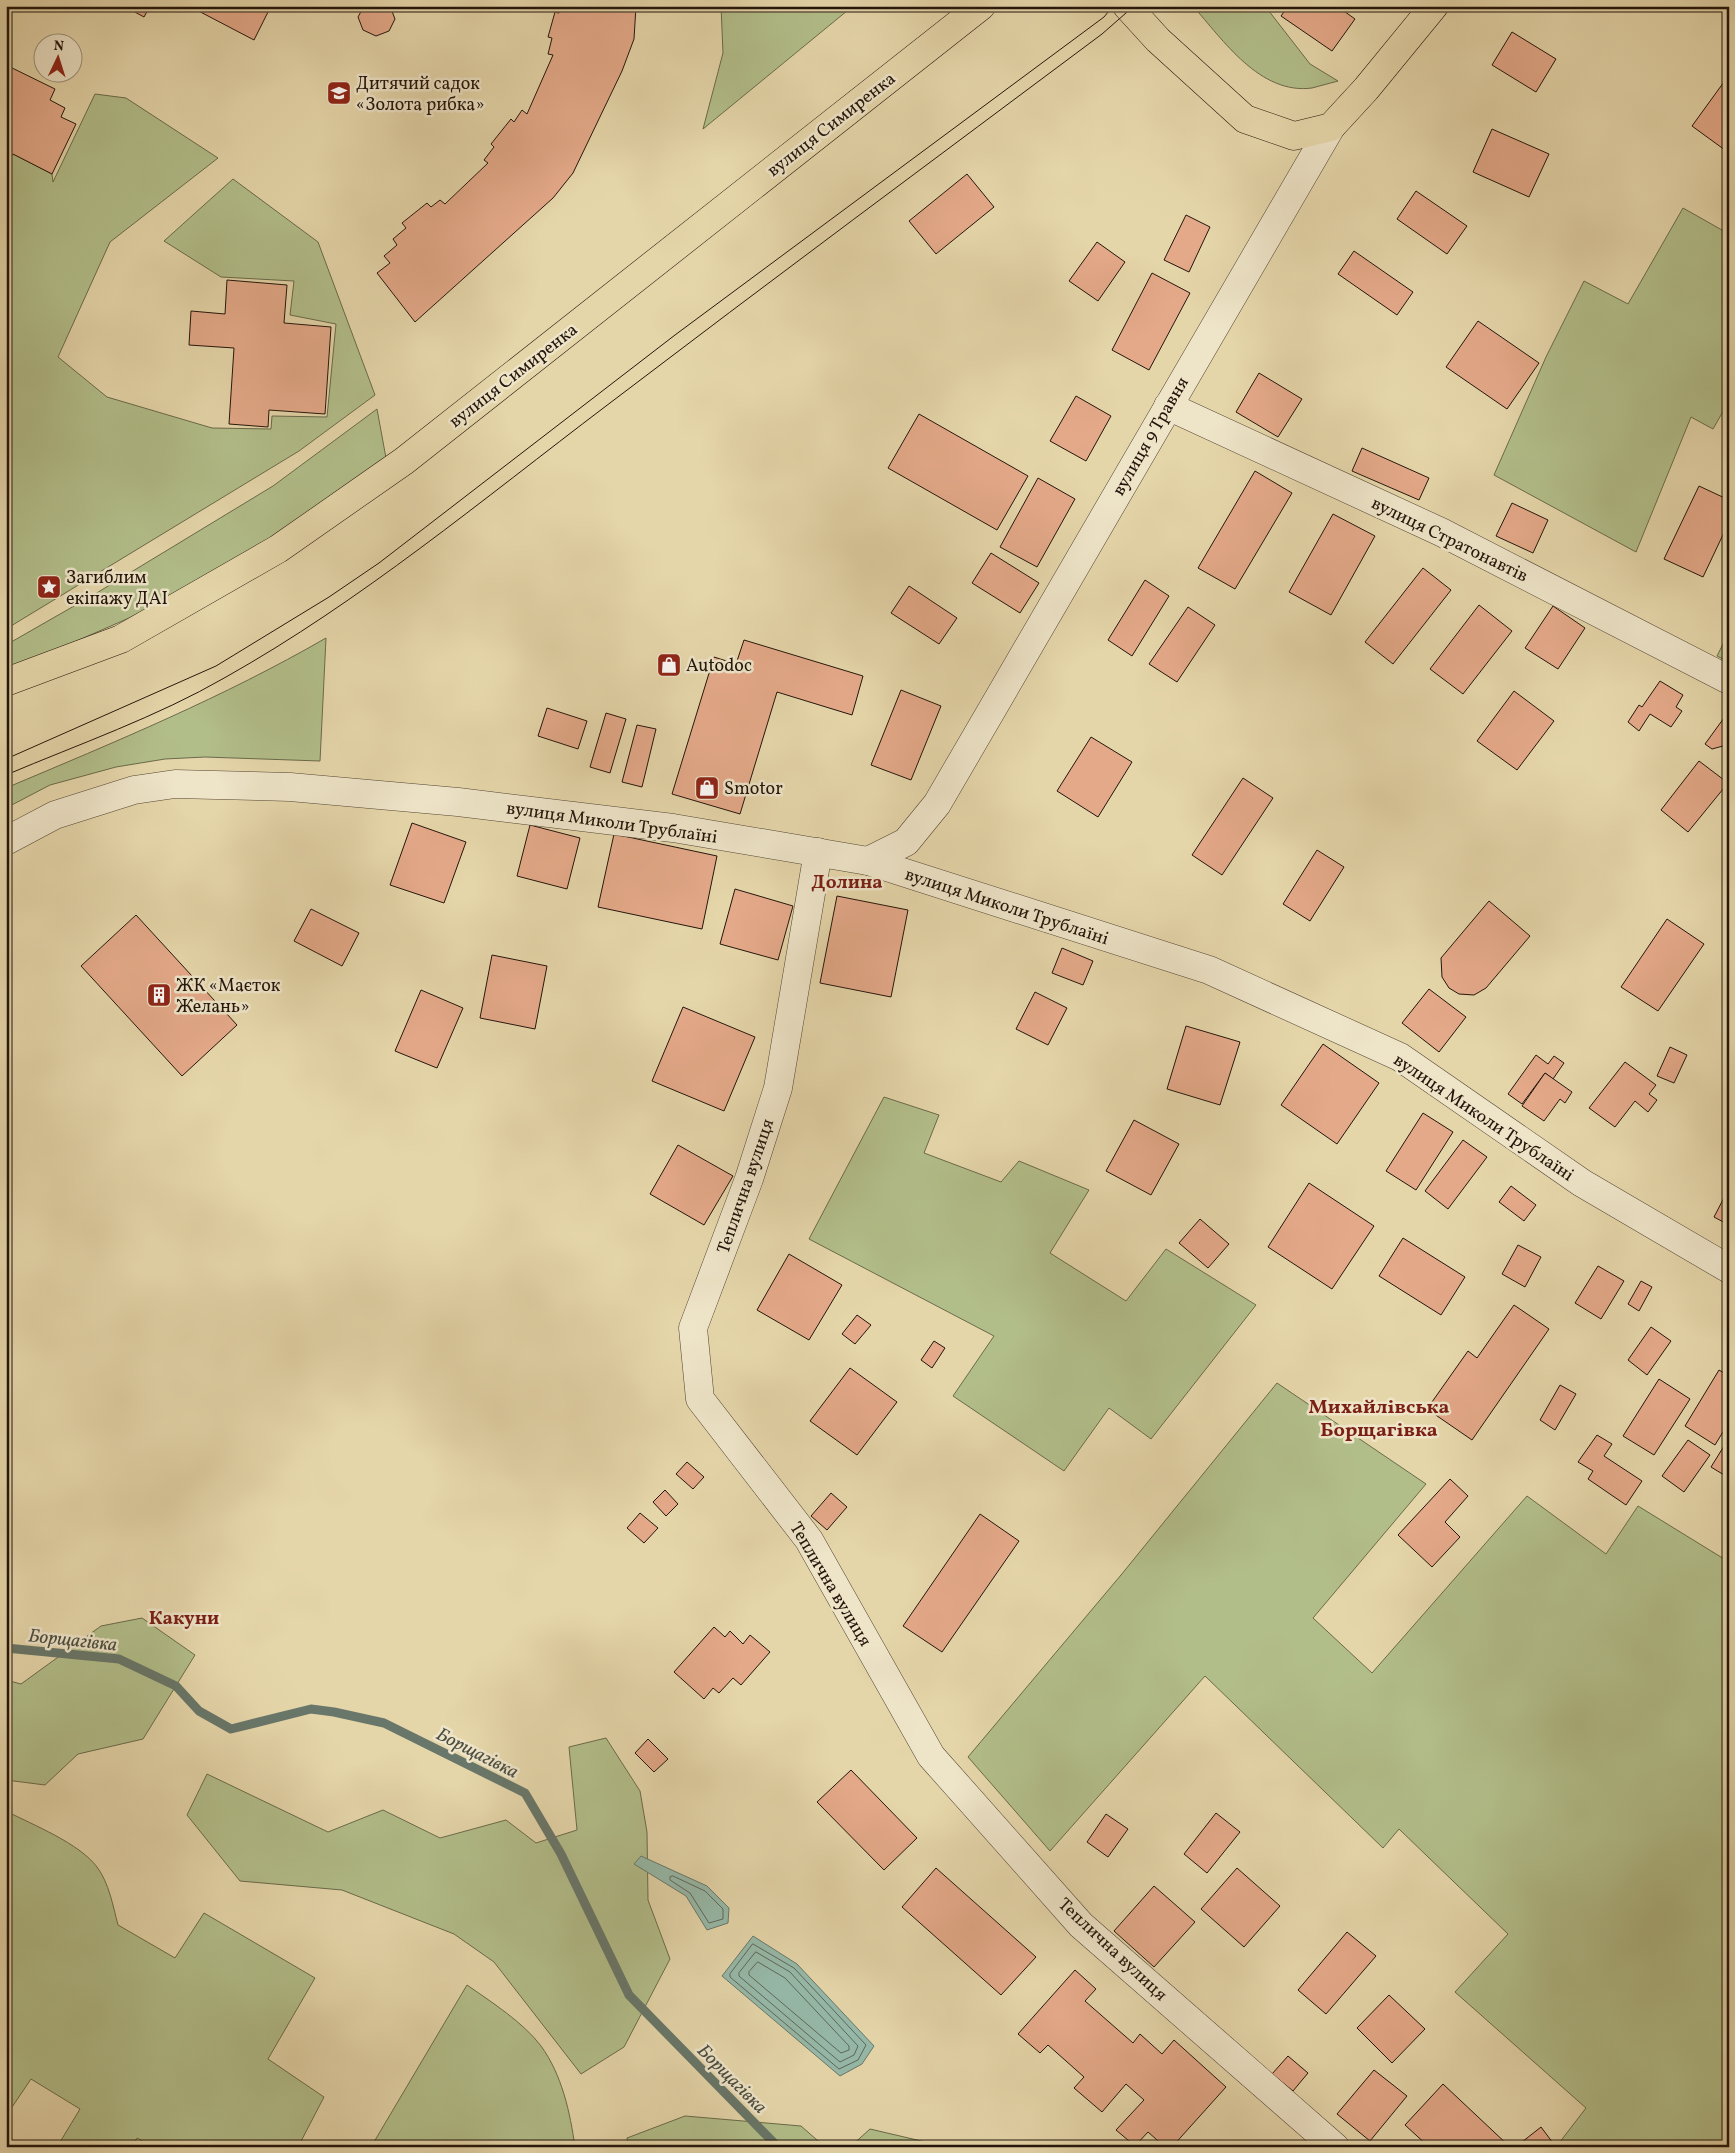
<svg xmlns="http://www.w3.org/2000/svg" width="1735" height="2153" viewBox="0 0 1735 2153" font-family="Vollkorn,serif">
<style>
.green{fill:#b2be8a;stroke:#6a6a4a}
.water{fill:#96b9a9;stroke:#68776a}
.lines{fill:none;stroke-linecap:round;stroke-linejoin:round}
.shore{stroke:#5c675a;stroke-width:1}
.stream{stroke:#68776a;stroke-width:9}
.building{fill:#e4a989;stroke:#23150b}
.minor-casing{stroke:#544533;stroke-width:29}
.major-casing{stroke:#23150b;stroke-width:29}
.minor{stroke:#eee4c8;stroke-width:28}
.major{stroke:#e5d6aa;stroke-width:28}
.tram{stroke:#23150b;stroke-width:1}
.labels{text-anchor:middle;stroke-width:5;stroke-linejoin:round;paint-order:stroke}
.poi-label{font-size:18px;fill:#23150b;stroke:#eee4c8;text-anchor:start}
.street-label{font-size:18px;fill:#23150b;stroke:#eee4c8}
.neighbourhood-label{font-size:19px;font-weight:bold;fill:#7a1f14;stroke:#eee4c8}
.water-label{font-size:19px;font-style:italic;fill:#4b4e42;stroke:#eee4c8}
.quarter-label{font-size:20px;font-weight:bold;fill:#7a1f14;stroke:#eee4c8}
</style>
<rect width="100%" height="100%" fill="#e5d6aa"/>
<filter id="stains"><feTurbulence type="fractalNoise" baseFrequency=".004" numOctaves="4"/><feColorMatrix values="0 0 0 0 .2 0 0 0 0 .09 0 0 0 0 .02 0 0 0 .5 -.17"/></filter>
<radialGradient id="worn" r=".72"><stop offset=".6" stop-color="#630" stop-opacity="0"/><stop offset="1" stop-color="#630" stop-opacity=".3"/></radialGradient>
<g class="green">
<path d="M 721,6 L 853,6 L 703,129 L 723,53 Z"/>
<path d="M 1193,6 L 1265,6 L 1310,64 L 1338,81 C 1329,83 1321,86 1312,88 C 1260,95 1223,40 1193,6 Z"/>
<path d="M 95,94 L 126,98 L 218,158 L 110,242 L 58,357 L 107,397 L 212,428 L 271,429 L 272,416 L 327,417 L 336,324 L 290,315 L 294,281 L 221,277 L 164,241 L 233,179 L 318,242 L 375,395 L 299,451 L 6,629 L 6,157 L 13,154 L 52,174 L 53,182 Z"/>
<path d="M 1683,208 L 1729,234 L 1729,401 L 1713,429 L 1691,417 L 1636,552 L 1494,475 L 1546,357 L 1584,281 L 1628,304 Z"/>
<path d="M 377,409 L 386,458 L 273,542 L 129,618 L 6,672 L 6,645 L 95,594 L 273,486 Z"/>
<path d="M 1729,632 L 1729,662 L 1717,656 Z"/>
<path d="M 326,638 L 320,761 L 205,757 L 165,759 L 116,767 L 50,785 L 6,808 L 6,788 C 115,742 224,697 326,638 Z"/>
<path d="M 884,1097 L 939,1115 L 924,1153 L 1001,1182 L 1019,1161 L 1089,1190 L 1050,1253 L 1126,1301 L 1166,1249 L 1256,1305 L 1151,1439 L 1109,1408 L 1064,1471 L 953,1396 L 994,1336 L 809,1239 Z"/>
<path d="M 1277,1383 L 1426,1484 L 1313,1618 L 1372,1673 L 1527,1496 L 1606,1554 L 1638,1506 L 1729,1562 L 1729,2147 L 1556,2147 L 1586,2108 L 1455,1992 L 1508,1934 L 1399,1829 L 1383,1848 L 1205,1676 L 1050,1851 L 968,1757 L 1121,1575 Z"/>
<path d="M 142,1618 L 195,1655 L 143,1739 L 78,1754 L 45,1785 L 6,1780 L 6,1680 L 21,1684 L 101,1626 Z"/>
<path d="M 606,1738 L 640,1791 L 647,1832 L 648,1900 L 670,1959 L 624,2047 L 581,2074 L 494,1962 L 454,1934 L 342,1890 L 240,1881 L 187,1815 L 207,1774 L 328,1832 L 383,1810 L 440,1838 L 506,1820 L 536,1843 L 577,1830 L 569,1747 Z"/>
<path d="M 6,1811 C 33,1825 79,1843 97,1867 C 109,1883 113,1906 118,1925 L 175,1958 L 204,1913 L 315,1978 L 268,2059 L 324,2097 L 298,2147 L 154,2147 L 137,2138 L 132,2147 L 57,2147 L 80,2109 L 31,2079 L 6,2116 Z"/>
<path d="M 467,1985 C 490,2001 524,2023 541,2046 C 562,2075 570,2112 575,2147 L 371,2147 Z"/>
<path d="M 685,2116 L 801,2126 L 825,2147 L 628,2147 L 627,2138 Z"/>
<path d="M 870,2129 L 947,2147 L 850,2147 Z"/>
</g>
<g class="water">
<path d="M 641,1856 L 707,1886 L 729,1908 L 728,1923 L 707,1930 L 686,1896 L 634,1864 Z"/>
<path d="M 753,1936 L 797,1964 L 874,2046 L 862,2064 L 840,2076 L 722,1976 Z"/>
</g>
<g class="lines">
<g class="shore">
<path d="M 673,1876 L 705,1891 L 723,1909 L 723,1919 L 709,1923 L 690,1893 L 670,1880 L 670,1877 Z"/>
<path d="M 753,1944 L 794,1968 L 866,2045 L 858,2060 L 839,2069 L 730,1977 L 730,1974 Z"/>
<path d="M 756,1952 L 790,1972 L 858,2046 L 854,2055 L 840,2062 L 739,1976 L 739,1973 Z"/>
<path d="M 758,1962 L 785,1978 L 849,2046 L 849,2050 L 841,2053 L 749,1975 L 749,1972 Z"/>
</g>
<path class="stream" d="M 6,1648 L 119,1659 L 176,1686 L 199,1711 L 231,1729 L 311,1709 L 334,1712 L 384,1723 L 525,1793 L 561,1854 L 629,1995 L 778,2147"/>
</g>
<g class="building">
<path d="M 124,6 L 150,6 L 144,17 Z"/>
<path d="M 189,6 L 271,6 L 254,40 Z"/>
<path d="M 364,6 L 390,6 L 395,19 L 389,31 L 376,36 L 363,30 L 358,17 Z"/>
<path d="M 561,6 L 636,6 L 634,39 L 622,71 L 573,173 L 553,198 L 415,322 L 377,273 L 390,263 L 384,256 L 397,245 L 393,239 L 406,228 L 402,223 L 427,203 L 431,207 L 440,200 L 445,204 L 488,163 L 484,160 L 494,147 L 491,144 L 511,119 L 514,122 L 522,110 L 527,114 L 553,55 L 548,54 L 552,38 L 548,37 L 555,12 L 559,13 Z"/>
<path d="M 1288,6 L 1337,6 L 1355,19 L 1332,51 L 1281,16 Z"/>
<path d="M 1512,32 L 1556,59 L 1536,92 L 1492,65 Z"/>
<path d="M 6,65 L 55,89 L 50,100 L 65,108 L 61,117 L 76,124 L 52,174 L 13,154 L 10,159 L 6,157 Z"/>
<path d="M 1729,75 L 1729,153 L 1692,126 Z"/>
<path d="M 1492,129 L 1549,154 L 1529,197 L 1473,172 Z"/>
<path d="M 967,174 L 994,207 L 936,254 L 909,221 Z"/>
<path d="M 1416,191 L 1467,226 L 1447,254 L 1397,219 Z"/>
<path d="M 1186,215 L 1210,227 L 1189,272 L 1164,260 Z"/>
<path d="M 1097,242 L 1125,262 L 1098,301 L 1069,281 Z"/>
<path d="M 1354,251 L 1413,292 L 1397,315 L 1338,274 Z"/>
<path d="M 1152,273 L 1190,293 L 1149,370 L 1112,350 Z"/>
<path d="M 227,280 L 287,285 L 284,323 L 331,327 L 325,414 L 269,410 L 268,427 L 229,424 L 234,348 L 189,345 L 191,311 L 225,314 Z"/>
<path d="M 1478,321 L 1539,363 L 1507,409 L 1446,367 Z"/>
<path d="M 1259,373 L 1302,399 L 1278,437 L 1236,412 Z"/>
<path d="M 1076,396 L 1111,416 L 1086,461 L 1050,441 Z"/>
<path d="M 919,414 L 1028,476 L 997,530 L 888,468 Z"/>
<path d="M 1362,448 L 1429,478 L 1419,500 L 1352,471 Z"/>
<path d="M 1255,471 L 1292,493 L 1235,589 L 1198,568 Z"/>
<path d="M 1038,478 L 1075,499 L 1037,567 L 1000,547 Z"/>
<path d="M 1699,486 L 1729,500 L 1729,522 L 1703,577 L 1664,559 Z"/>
<path d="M 1512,503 L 1548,520 L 1533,553 L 1496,536 Z"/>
<path d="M 1333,514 L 1375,536 L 1331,615 L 1289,592 Z"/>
<path d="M 991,553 L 1039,583 L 1020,613 L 972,583 Z"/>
<path d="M 1423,568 L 1451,590 L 1393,664 L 1365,642 Z"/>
<path d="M 1145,580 L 1169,596 L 1132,656 L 1108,640 Z"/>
<path d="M 909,586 L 957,618 L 939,644 L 891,613 Z"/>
<path d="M 1479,605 L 1512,631 L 1463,694 L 1430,669 Z"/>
<path d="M 1553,606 L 1585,628 L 1558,669 L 1525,648 Z"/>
<path d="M 1188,607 L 1215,625 L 1177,682 L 1149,664 Z"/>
<path d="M 744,640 L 863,676 L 852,715 L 777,692 L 740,814 L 672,794 L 714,657 L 736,664 Z"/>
<path d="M 1660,681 L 1683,695 L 1676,707 L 1682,711 L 1671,727 L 1650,714 L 1639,731 L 1628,722 L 1639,705 L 1642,707 Z"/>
<path d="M 901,690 L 941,706 L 911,780 L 871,765 Z"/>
<path d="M 1514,691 L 1554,721 L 1517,770 L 1477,741 Z"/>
<path d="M 547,708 L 587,721 L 578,749 L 538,736 Z"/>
<path d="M 1729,711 L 1729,738 L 1723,746 L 1712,749 L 1705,744 Z"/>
<path d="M 606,713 L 626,719 L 610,773 L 590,767 Z"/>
<path d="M 637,725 L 656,729 L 642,787 L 622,782 Z"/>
<path d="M 1091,737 L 1132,762 L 1098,817 L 1057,791 Z"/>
<path d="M 1699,761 L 1728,783 L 1688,832 L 1661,810 Z"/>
<path d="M 1243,778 L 1273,798 L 1222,875 L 1192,855 Z"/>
<path d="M 412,823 L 466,842 L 444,903 L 390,885 Z"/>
<path d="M 530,825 L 580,838 L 567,889 L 517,876 Z"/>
<path d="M 614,834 L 717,856 L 702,929 L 598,907 Z"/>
<path d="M 1317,850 L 1344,867 L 1310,921 L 1283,904 Z"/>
<path d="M 735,889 L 793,906 L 778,960 L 720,944 Z"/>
<path d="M 837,896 L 908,910 L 891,997 L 820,983 Z"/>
<path d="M 1489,901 L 1530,936 L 1486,988 L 1474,995 L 1459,994 L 1449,988 L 1442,977 L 1441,958 Z"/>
<path d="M 311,909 L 359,933 L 342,966 L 294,941 Z"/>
<path d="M 136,915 L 237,1025 L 182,1076 L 81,966 Z"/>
<path d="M 1667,919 L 1704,944 L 1658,1011 L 1621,987 Z"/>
<path d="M 1062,948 L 1093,961 L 1083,985 L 1052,973 Z"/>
<path d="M 492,955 L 547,966 L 535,1029 L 480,1018 Z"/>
<path d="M 1429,989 L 1466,1017 L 1439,1052 L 1402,1023 Z"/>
<path d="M 421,990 L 463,1008 L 437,1068 L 395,1051 Z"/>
<path d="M 1035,992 L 1067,1008 L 1048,1045 L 1016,1029 Z"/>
<path d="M 683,1007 L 755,1037 L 724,1111 L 652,1081 Z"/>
<path d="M 1186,1026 L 1240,1042 L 1220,1105 L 1167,1089 Z"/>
<path d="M 1323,1044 L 1379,1083 L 1337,1144 L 1281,1105 Z"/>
<path d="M 1670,1047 L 1687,1055 L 1674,1083 L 1657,1076 Z"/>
<path d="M 1536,1055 L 1548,1064 L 1554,1056 L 1564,1063 L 1553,1079 L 1545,1073 L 1522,1104 L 1508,1094 Z"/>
<path d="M 1625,1062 L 1656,1085 L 1649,1094 L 1657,1100 L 1648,1112 L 1635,1101 L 1615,1127 L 1589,1108 Z"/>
<path d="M 1545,1073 L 1572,1092 L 1565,1103 L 1560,1099 L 1544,1121 L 1522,1106 Z"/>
<path d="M 1423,1113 L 1453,1132 L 1416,1190 L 1386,1171 Z"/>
<path d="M 1134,1120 L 1179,1144 L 1151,1195 L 1106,1171 Z"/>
<path d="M 1463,1140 L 1487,1157 L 1448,1209 L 1425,1191 Z"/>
<path d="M 678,1145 L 733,1176 L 704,1225 L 650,1194 Z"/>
<path d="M 1309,1183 L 1374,1226 L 1332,1289 L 1268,1247 Z"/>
<path d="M 1511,1186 L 1536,1205 L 1524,1221 L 1499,1202 Z"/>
<path d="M 1729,1188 L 1729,1225 L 1714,1217 Z"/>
<path d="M 1200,1219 L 1229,1244 L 1208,1268 L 1179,1243 Z"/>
<path d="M 1403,1238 L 1465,1277 L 1441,1315 L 1379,1276 Z"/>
<path d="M 1518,1245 L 1541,1257 L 1525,1287 L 1502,1274 Z"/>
<path d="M 789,1254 L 842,1285 L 809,1340 L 757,1310 Z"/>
<path d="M 1598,1266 L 1624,1281 L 1601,1319 L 1575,1303 Z"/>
<path d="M 1641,1281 L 1652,1287 L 1639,1311 L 1628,1304 Z"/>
<path d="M 1514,1305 L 1549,1329 L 1472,1440 L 1427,1409 L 1468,1351 L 1477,1358 Z"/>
<path d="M 857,1315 L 871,1325 L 855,1344 L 842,1334 Z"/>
<path d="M 1651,1327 L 1671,1341 L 1647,1375 L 1628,1360 Z"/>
<path d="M 934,1341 L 945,1348 L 932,1368 L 921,1360 Z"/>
<path d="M 850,1368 L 897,1402 L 857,1455 L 810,1421 Z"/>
<path d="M 1719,1370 L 1729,1376 L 1729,1422 L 1715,1445 L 1685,1426 Z"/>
<path d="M 1659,1379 L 1690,1399 L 1654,1455 L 1623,1436 Z"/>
<path d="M 1560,1385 L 1576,1394 L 1555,1430 L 1540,1420 Z"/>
<path d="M 1597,1435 L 1612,1444 L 1604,1456 L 1642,1481 L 1626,1505 L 1588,1479 L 1593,1471 L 1578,1462 Z"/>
<path d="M 1729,1438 L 1729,1478 L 1711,1467 Z"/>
<path d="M 1688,1440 L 1710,1455 L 1684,1492 L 1662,1476 Z"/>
<path d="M 687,1462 L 704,1477 L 693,1489 L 676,1474 Z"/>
<path d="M 1450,1479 L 1468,1496 L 1445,1522 L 1460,1537 L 1432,1567 L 1398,1535 Z"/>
<path d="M 665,1490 L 678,1504 L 666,1516 L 653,1502 Z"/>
<path d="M 831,1493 L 847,1507 L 827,1530 L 811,1516 Z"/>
<path d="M 640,1513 L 658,1528 L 644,1543 L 627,1528 Z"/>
<path d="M 980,1514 L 1019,1541 L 942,1652 L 903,1626 Z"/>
<path d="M 714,1627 L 725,1637 L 730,1631 L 743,1644 L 750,1635 L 770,1652 L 741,1685 L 733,1678 L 719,1693 L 713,1688 L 704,1699 L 674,1672 Z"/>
<path d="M 648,1739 L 668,1759 L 654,1772 L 635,1753 Z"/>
<path d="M 851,1770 L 917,1838 L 884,1870 L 817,1802 Z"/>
<path d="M 1216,1813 L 1240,1832 L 1207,1873 L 1184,1854 Z"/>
<path d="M 1106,1814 L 1128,1829 L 1108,1857 L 1087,1842 Z"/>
<path d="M 936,1868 L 1036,1957 L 1001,1995 L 902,1907 Z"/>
<path d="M 1237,1868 L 1280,1906 L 1244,1947 L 1201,1909 Z"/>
<path d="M 1154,1886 L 1195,1922 L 1154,1967 L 1114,1931 Z"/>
<path d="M 1347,1932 L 1376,1956 L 1326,2014 L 1298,1990 Z"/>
<path d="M 1075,1970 L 1096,1989 L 1085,2001 L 1133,2043 L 1140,2034 L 1162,2054 L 1174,2040 L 1226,2087 L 1172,2147 L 1165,2147 L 1148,2132 L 1135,2146 L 1116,2130 L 1144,2100 L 1126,2084 L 1102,2112 L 1074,2088 L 1084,2077 L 1048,2045 L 1040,2053 L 1018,2034 Z"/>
<path d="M 1389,1995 L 1425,2029 L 1392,2063 L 1357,2028 Z"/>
<path d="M 1288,2056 L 1308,2073 L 1293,2091 L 1272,2074 Z"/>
<path d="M 1374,2070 L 1407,2096 L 1370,2141 L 1337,2114 Z"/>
<path d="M 1443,2084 L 1510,2147 L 1429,2147 L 1405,2125 Z"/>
<path d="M 1541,2127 L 1556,2147 L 1526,2147 L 1522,2142 Z"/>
</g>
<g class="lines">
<defs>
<g id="minor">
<path d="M 1168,406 L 1441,532 L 1729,680"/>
<path d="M 6,841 L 55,815 L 134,790 L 175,784 L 290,787 L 458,802 L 673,828 L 868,861 L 1209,970 L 1400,1057 L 1582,1183 L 1729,1269"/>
<path d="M 818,852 L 778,1088 L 749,1179 L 693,1328 L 700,1399 L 809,1540 L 931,1756 L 1081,1925 L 1335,2147"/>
<path d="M 868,861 L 906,842 L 937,804 L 1331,127"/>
</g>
<g id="major">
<path d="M 1127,6 L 1158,40 L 1245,119 L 1294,136 L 1331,127 L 1366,89 L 1434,6"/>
<path d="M 6,682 L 121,639 L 278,549 L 404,461 L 981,6"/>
</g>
</defs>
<use href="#minor" class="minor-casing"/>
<use href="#major" class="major-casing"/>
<use href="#minor" class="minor"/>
<use href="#major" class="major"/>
<g class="tram">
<path d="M 6,759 L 216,666 L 329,597 L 379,563 L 675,335 L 1104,17 L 1113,6"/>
<path d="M 6,775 C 79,744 157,717 226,677 C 361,601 482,500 606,406 C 770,281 936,158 1102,34 L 1134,6"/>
</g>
</g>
<defs>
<symbol id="school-square" viewBox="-11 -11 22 22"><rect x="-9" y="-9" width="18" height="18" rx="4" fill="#8f2418" stroke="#eee4c8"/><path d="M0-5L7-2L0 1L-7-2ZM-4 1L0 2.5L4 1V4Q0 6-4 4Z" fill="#fff"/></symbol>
<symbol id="sight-square" viewBox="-11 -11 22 22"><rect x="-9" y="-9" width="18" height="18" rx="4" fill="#8f2418" stroke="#eee4c8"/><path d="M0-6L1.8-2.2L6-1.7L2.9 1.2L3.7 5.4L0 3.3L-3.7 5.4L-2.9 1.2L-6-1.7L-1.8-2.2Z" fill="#fff"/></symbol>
<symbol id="shop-square" viewBox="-11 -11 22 22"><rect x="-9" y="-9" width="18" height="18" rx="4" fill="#8f2418" stroke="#eee4c8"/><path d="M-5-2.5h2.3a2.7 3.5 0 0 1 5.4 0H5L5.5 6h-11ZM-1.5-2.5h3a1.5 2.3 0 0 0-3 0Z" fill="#fff"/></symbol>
<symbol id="building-square" viewBox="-11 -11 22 22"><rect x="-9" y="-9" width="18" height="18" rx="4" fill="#8f2418" stroke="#eee4c8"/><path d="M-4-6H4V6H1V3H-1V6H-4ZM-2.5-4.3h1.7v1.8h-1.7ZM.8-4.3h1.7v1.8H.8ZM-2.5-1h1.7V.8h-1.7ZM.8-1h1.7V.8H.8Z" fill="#fff"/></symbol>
</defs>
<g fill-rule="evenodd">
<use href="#school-square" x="325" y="79" width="28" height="28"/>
<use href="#sight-square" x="35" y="573" width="28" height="28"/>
<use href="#shop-square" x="655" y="651" width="28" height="28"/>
<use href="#shop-square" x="693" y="774" width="28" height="28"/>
<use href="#building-square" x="145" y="981" width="28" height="28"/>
</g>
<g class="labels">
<g class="poi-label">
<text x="356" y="89">Дитячий садок<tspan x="356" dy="21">«Золота рибка»</tspan></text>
<text x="66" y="583">Загиблим<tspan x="66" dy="21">екіпажу ДАІ</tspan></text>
<text x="686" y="671">Autodoc</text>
<text x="724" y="794">Smotor</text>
<text x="176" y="991">ЖК «Маєток<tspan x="176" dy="21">Желань»</tspan></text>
</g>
<g class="street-label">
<text transform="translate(831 124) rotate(-38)" y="6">вулиця Симиренка</text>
<text transform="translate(513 375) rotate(-38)" y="6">вулиця Симиренка</text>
<text transform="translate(1150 436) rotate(-60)" y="6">вулиця 9 Травня</text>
<text transform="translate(1450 539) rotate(26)" y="6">вулиця Стратонавтів</text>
<text transform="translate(612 822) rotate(8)" y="6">вулиця Миколи Трублаїні</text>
<text transform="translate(1007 906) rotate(18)" y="6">вулиця Миколи Трублаїні</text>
<text transform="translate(1484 1117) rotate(34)" y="6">вулиця Миколи Трублаїні</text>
<text transform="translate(745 1186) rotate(-71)" y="6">Теплична вулиця</text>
<text transform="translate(831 1584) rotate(59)" y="6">Теплична вулиця</text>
<text transform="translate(1113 1949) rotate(43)" y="6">Теплична вулиця</text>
</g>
<g class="neighbourhood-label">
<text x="847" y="888">Долина</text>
<text x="184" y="1624">Какуни</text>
</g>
<g class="water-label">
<text transform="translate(73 1639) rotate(6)" y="7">Борщагівка</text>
<text transform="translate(478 1752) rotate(27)" y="7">Борщагівка</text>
<text transform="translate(733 2078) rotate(45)" y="7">Борщагівка</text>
</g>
<g class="quarter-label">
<text x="1379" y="1413">Михайлівська<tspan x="1379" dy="23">Борщагівка</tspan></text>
</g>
</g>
<rect width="1735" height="2153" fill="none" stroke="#e5d6aa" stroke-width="25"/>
<rect x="8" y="8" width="1720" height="2138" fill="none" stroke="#23150b" stroke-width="2.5"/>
<rect x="12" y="12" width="1710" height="2128" fill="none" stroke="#23150b"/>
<g transform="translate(58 58) rotate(4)"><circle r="24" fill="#eee4c8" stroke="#9d917c"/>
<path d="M0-4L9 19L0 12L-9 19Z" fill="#8f2418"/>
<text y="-8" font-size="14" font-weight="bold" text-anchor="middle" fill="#23150b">N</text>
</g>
<rect width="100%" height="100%" filter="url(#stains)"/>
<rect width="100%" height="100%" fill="url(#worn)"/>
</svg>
